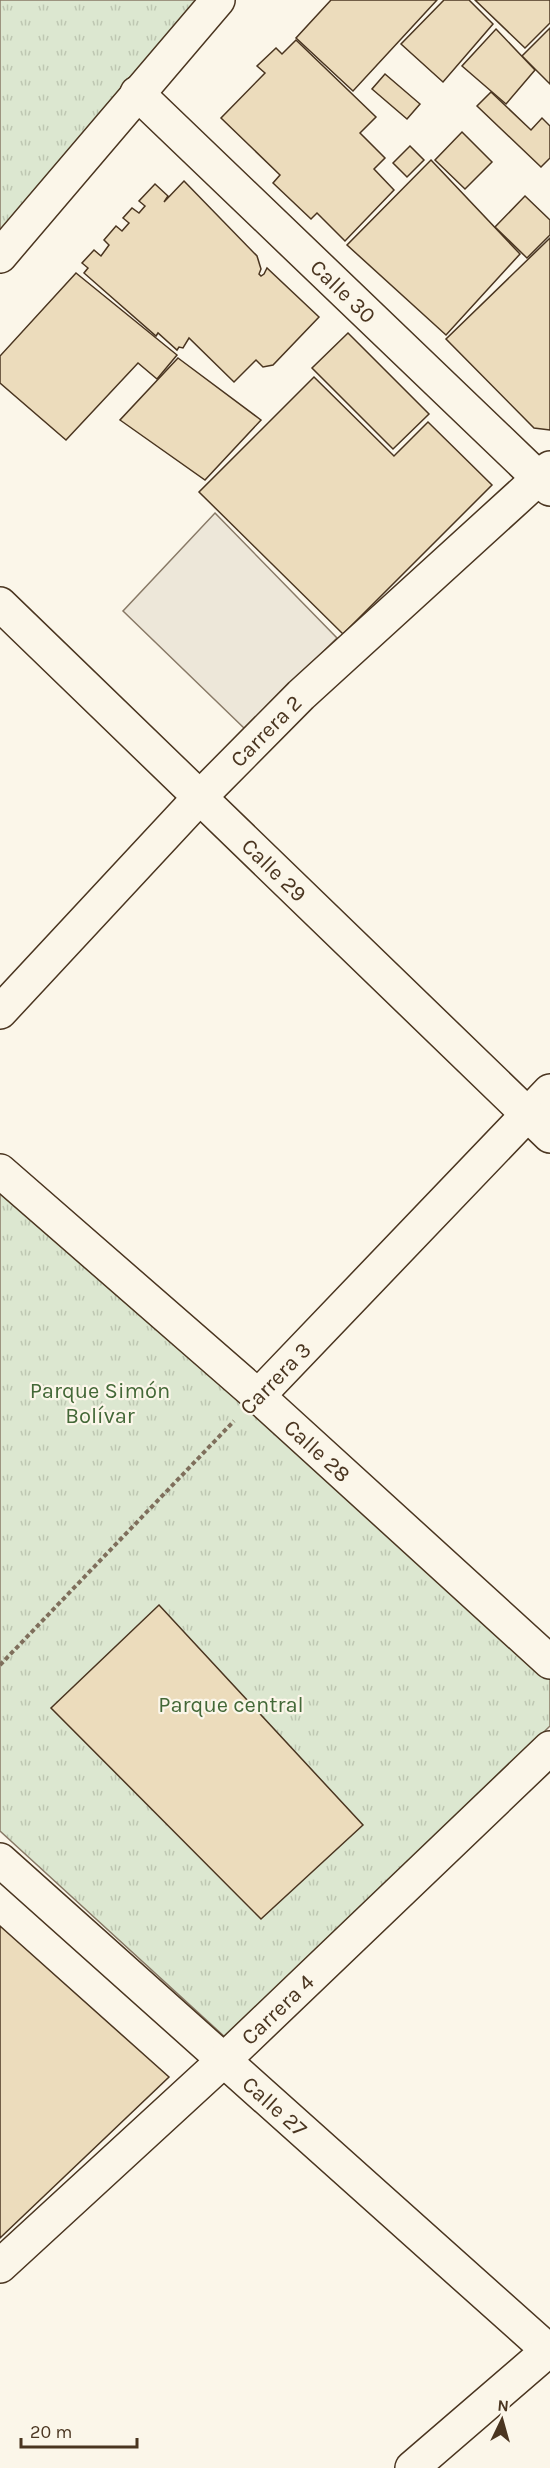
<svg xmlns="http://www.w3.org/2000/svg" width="550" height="2468" viewBox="0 0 550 2468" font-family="Karla,sans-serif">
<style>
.park{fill:url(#park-tufts);stroke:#887966;stroke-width:1.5}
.parking{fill:#ede7d9;stroke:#887966;stroke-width:1.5}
.building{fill:#ecdcbc;stroke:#4a3520;stroke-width:1.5}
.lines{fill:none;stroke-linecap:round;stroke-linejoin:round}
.street-casing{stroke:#4a3520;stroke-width:36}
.secondary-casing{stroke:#4a3520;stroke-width:36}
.path{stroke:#7f6f5c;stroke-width:4;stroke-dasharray:4.5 3;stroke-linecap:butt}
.street{stroke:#fbf6e9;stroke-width:33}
.secondary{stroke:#fbf6e9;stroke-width:33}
.labels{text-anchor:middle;stroke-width:4.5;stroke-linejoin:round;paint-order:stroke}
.street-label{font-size:22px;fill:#4a3520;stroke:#fbf6e9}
.park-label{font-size:22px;fill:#436837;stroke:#fbf6e9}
</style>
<defs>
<pattern id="park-tufts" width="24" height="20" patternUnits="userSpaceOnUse" patternTransform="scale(1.5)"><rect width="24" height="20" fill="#dce7d0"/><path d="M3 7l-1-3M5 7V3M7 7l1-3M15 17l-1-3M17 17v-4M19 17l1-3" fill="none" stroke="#bec7b2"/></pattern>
</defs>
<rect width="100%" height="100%" fill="#fbf6e9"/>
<g class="park">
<path d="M 0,0 L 198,0 L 0,231 Z"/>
<path d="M 0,1180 L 550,1677 L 550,1726 L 227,2039 L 0,1831 Z"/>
</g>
<path class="parking" d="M 215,513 L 337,638 L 245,729 L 123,611 Z"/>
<g class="building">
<path d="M 331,0 L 437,0 L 353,91 L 296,38 Z"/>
<path d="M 444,0 L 469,0 L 493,24 L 443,82 L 401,44 Z"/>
<path d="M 475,0 L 550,0 L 550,23 L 525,48 Z"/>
<path d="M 550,28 L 550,84 L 522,56 Z"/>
<path d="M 496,29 L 535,70 L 506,104 L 462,66 Z"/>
<path d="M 296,40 L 376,117 L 360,133 L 385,158 L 374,169 L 394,190 L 345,241 L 317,213 L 311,219 L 273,183 L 280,175 L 221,118 L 265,73 L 257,66 L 276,48 L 282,54 Z"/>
<path d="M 385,74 L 420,104 L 407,119 L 372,89 Z"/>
<path d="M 491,92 L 531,130 L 542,118 L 550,126 L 550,158 L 541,167 L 477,106 Z"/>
<path d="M 462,132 L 492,162 L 465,189 L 435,160 Z"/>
<path d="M 410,146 L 424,160 L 407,177 L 393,163 Z"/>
<path d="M 431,160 L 520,254 L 446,335 L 347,245 Z"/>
<path d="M 184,181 L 257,256 L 261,269 L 259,274 L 261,276 L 264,274 L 267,268 L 319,317 L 273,365 L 263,367 L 256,360 L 234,382 L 189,338 L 183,348 L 179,347 L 177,350 L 158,333 L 156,336 L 84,273 L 88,268 L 82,263 L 94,250 L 101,256 L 109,245 L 104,240 L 116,226 L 122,231 L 129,223 L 123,218 L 132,208 L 139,213 L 145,206 L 139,201 L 155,184 L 168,196 L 164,202 Z"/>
<path d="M 525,196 L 550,220 L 550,235 L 527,258 L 495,227 Z"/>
<path d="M 550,238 L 550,430 L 534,428 L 446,339 Z"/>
<path d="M 76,273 L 177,355 L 157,379 L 138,363 L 66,440 L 0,383 L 0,356 Z"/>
<path d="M 348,333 L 429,414 L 393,449 L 312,368 Z"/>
<path d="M 178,358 L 261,420 L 205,480 L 120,420 Z"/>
<path d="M 314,377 L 394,456 L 428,422 L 492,485 L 343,634 L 199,492 Z"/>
<path d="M 159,1605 L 363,1825 L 261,1919 L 51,1708 Z"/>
<path d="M 0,1926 L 169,2077 L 0,2238 Z"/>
</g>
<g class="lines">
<defs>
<g id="street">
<path id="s1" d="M 0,1012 L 200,797 L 301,695 L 550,468"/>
<path id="s2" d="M 0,1171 L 258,1396 L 550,1662"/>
<path d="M 258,1396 L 550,1091"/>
<path id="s3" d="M 0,1860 L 550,2352"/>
<path d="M 412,2468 L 550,2349"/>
</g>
<g id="secondary">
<path id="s4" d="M 137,93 L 550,489"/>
<path d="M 0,256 L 218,0"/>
<path id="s5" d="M 0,604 L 550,1136"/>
<path id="s6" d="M 0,2266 L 223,2061 L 550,1748"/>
</g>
</defs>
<use href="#street" class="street-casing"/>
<use href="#secondary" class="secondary-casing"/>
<path class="path" d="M 0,1665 L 234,1421"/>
<use href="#street" class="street"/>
<use href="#secondary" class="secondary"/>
</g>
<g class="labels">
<g class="street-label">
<text dy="8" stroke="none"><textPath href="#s4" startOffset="286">Calle 30</textPath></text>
<text dy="8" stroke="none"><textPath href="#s1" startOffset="387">Carrera 2</textPath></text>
<text dy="8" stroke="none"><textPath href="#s5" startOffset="382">Calle 29</textPath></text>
<text transform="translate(275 1378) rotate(-46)" y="8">Carrera 3</text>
<text dy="8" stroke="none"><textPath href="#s2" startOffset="423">Calle 28</textPath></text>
<text dy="8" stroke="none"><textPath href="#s6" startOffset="378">Carrera 4</textPath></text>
<text dy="8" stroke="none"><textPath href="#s3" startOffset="369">Calle 27</textPath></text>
</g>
<g class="park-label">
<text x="100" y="1398">Parque Simón<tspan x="100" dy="25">Bolívar</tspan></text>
<text x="231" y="1712">Parque central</text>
</g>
</g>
<g transform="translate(502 2420) rotate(5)" stroke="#fbf6e9" stroke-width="4.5" paint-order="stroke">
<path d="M0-4.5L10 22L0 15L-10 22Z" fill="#4a3520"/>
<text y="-9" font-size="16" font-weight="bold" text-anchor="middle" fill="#4a3520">N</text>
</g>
<path d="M21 2438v9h116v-9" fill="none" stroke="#4a3520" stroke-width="3"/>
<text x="30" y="2438" font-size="18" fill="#4a3520" stroke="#fbf6e9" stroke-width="4.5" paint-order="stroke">20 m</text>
</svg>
